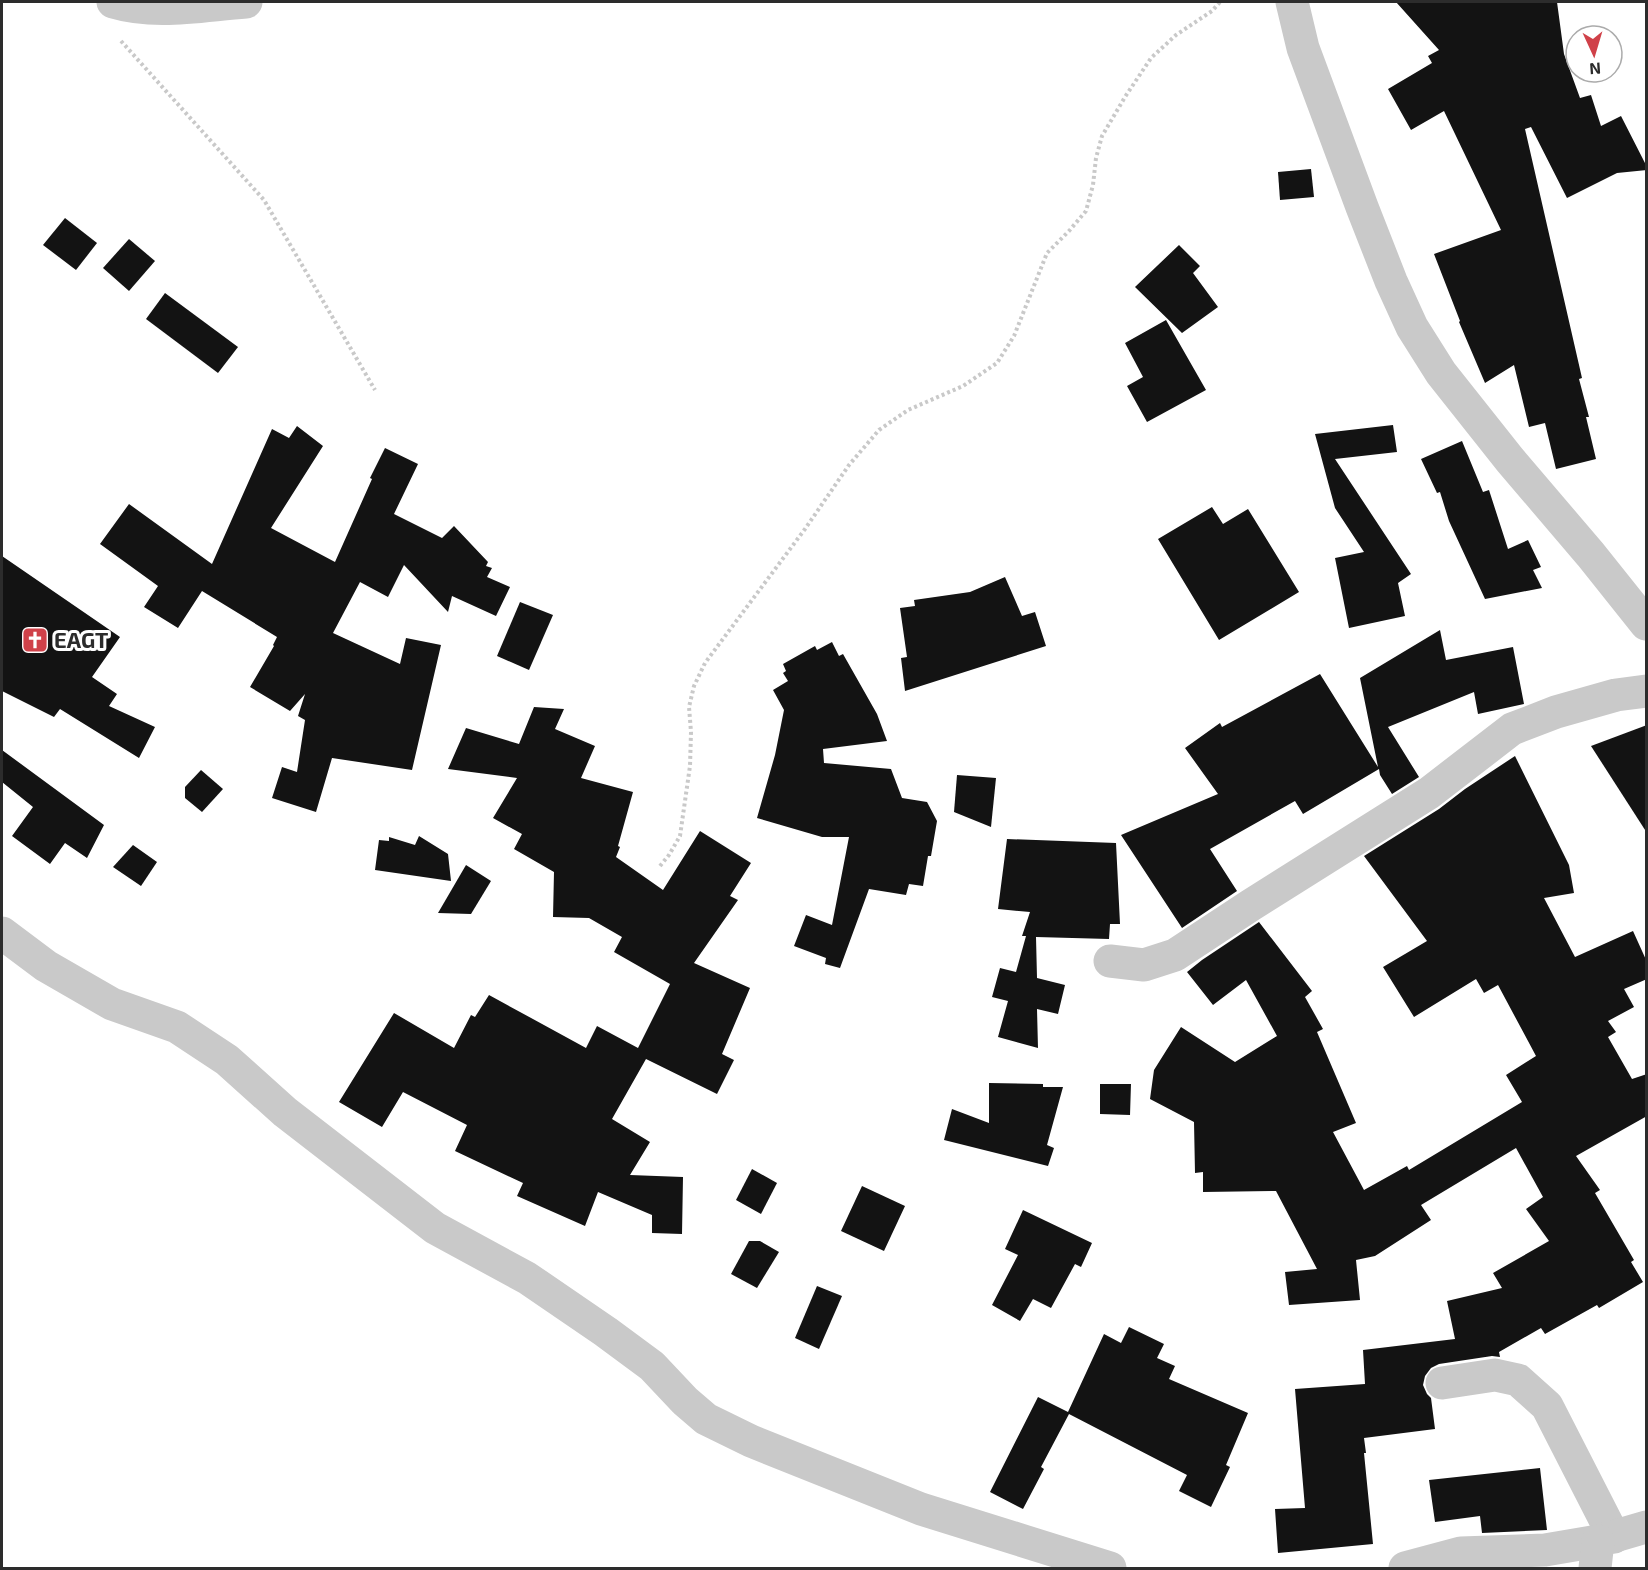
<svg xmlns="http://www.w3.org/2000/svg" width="1648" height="1570" viewBox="0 0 1648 1570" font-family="'Exo 2',sans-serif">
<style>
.building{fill:#131313}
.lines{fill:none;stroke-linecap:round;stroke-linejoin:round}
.path{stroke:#c9c9c9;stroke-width:4;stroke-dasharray:3 3;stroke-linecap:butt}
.minor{stroke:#c9c9c9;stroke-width:33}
.labels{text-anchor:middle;stroke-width:6;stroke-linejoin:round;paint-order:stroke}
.poi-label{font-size:22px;font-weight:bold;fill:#2c2c2c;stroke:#fff;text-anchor:start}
</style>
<rect width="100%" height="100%" fill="#fff"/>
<g class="building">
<path d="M 1396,2 L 1557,2 L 1564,54 L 1580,98 L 1591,95 L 1601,126 L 1621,116 L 1647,167 L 1647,170 L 1617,173 L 1567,198 L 1531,127 L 1525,129 L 1582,378 L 1579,379 L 1589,417 L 1586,417 L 1596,459 L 1556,469 L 1545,423 L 1529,427 L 1514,365 L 1485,383 L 1459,322 L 1460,321 L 1434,254 L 1501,230 L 1444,111 L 1411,130 L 1388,89 L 1432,63 L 1428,56 L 1439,50 Z"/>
<path d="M 1311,169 L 1314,197 L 1280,200 L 1278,172 Z"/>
<path d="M 65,218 L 97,243 L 76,270 L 43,245 Z"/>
<path d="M 129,239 L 155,261 L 129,291 L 103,268 Z"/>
<path d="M 1179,245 L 1200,266 L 1193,273 L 1218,307 L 1182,333 L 1135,287 Z"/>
<path d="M 165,293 L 238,347 L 218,373 L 146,319 Z"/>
<path d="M 1166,320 L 1206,390 L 1147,422 L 1127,386 L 1143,377 L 1125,343 Z"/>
<path d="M 1393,425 L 1397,452 L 1335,459 L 1411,574 L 1398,583 L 1405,616 L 1349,628 L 1335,558 L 1364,552 L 1335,508 L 1315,434 Z"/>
<path d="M 297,426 L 323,446 L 271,528 L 335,562 L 372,479 L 370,478 L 385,448 L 418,464 L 394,514 L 442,538 L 454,526 L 488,562 L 486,566 L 492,568 L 487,577 L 510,587 L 496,616 L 452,596 L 448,612 L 404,565 L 388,597 L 360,582 L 333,633 L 400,664 L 406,638 L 441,645 L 412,770 L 332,758 L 316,812 L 272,798 L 282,767 L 297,772 L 305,720 L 298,716 L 305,694 L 290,711 L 250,687 L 274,646 L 273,645 L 277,637 L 202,591 L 178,628 L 144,607 L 158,586 L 100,544 L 129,504 L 212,564 L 272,429 L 289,438 Z"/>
<path d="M 1462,441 L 1483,492 L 1489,490 L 1508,549 L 1528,540 L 1541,567 L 1533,570 L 1542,588 L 1485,599 L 1449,521 L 1440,492 L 1437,493 L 1421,459 Z"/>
<path d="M 1212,507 L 1223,524 L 1248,509 L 1299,592 L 1219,640 L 1158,539 Z"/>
<path d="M 2,556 L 120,637 L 92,677 L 117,694 L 109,706 L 155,727 L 139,758 L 60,709 L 54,717 L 2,691 Z"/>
<path d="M 1005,577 L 1022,616 L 1035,612 L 1046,646 L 905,691 L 901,658 L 907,657 L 900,608 L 915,606 L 914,600 L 970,592 Z"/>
<path d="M 520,602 L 553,615 L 529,670 L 497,656 Z"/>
<path d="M 1440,630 L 1446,660 L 1513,647 L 1524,704 L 1478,714 L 1474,692 L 1388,727 L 1419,777 L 1392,794 L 1380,775 L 1379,769 L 1303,814 L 1295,801 L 1210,849 L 1237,891 L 1182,928 L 1121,835 L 1218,794 L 1185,748 L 1220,723 L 1222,727 L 1320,674 L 1378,767 L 1360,678 Z"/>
<path d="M 832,642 L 839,656 L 843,654 L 877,714 L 887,741 L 823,749 L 824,763 L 891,769 L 902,798 L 927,802 L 937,821 L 931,856 L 928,856 L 923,886 L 909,884 L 906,895 L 869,889 L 840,968 L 825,964 L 826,958 L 794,946 L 806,915 L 832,925 L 849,837 L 822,837 L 757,818 L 775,755 L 784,710 L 773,690 L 788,681 L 783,673 L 786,671 L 783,664 L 815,646 L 817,650 Z"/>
<path d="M 534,707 L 564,709 L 555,729 L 595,746 L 581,778 L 633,792 L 618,846 L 620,847 L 616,857 L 663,890 L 700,831 L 751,863 L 730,896 L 738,900 L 694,963 L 750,988 L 722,1054 L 734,1060 L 717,1094 L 646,1059 L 612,1119 L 650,1142 L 630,1175 L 683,1177 L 682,1234 L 652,1233 L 652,1215 L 598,1192 L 585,1226 L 517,1196 L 523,1183 L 455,1151 L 467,1125 L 403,1092 L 382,1127 L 339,1102 L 394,1013 L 454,1048 L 471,1015 L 475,1017 L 489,995 L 586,1048 L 597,1026 L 638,1048 L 670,984 L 614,952 L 622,937 L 589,918 L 553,917 L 554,872 L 514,849 L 522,834 L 493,818 L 517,778 L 448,769 L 466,728 L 519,744 Z"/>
<path d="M 1647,725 L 1647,833 L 1591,746 Z"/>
<path d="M 2,750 L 104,825 L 87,858 L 65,843 L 50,864 L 12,836 L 33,807 L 2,782 Z"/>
<path d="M 1515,756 L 1569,865 L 1574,893 L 1544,898 L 1575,957 L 1633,931 L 1647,962 L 1647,979 L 1624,989 L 1634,1007 L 1608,1021 L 1616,1032 L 1608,1037 L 1632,1079 L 1647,1074 L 1647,1116 L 1576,1156 L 1600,1190 L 1595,1193 L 1634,1260 L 1631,1262 L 1643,1282 L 1599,1308 L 1597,1305 L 1545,1334 L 1541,1328 L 1499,1352 L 1500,1357 L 1492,1356 L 1439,1364 L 1431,1368 L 1425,1376 L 1423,1385 L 1427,1394 L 1431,1398 L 1435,1429 L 1364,1438 L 1366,1453 L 1364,1453 L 1373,1544 L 1278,1553 L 1275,1509 L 1305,1508 L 1295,1389 L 1365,1384 L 1363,1350 L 1455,1339 L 1447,1301 L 1502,1288 L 1493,1273 L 1549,1241 L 1526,1209 L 1543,1197 L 1516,1148 L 1421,1205 L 1431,1220 L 1375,1256 L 1356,1260 L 1360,1300 L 1289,1305 L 1285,1272 L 1317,1269 L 1276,1191 L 1203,1192 L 1203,1172 L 1195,1173 L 1194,1122 L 1150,1099 L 1154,1070 L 1181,1027 L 1235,1062 L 1277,1036 L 1246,980 L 1213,1005 L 1187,972 L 1202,960 L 1259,922 L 1312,991 L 1305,997 L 1323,1029 L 1317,1032 L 1356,1123 L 1333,1132 L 1364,1190 L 1407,1166 L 1409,1170 L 1522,1102 L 1506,1075 L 1536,1056 L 1498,985 L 1484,993 L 1476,979 L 1414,1017 L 1383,967 L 1427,941 L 1364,856 L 1439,809 L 1465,789 Z"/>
<path d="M 201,770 L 223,789 L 202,812 L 185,798 L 185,787 Z"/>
<path d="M 957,775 L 996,778 L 991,827 L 954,812 Z"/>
<path d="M 419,836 L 448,854 L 451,881 L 375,870 L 379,840 L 389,841 L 389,837 L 415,845 Z"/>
<path d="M 1007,839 L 1116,843 L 1120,924 L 1110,924 L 1109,939 L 1036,937 L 1037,978 L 1065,985 L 1058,1014 L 1037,1009 L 1038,1048 L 998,1037 L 1008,1001 L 992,997 L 1000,968 L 1016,972 L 1026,936 L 1022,936 L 1030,912 L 998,909 Z"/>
<path d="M 133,845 L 157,862 L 141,886 L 113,867 Z"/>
<path d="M 466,865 L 491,881 L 471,914 L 438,913 Z"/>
<path d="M 989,1083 L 1043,1084 L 1043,1087 L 1063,1087 L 1047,1145 L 1054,1148 L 1048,1166 L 944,1140 L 952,1109 L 989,1123 Z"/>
<path d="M 1100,1084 L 1131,1084 L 1130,1115 L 1100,1114 Z"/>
<path d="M 752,1169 L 777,1183 L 761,1214 L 736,1200 Z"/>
<path d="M 862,1186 L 905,1206 L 884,1251 L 841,1231 Z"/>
<path d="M 1023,1210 L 1092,1243 L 1081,1267 L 1075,1264 L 1051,1308 L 1033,1299 L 1020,1321 L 992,1305 L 1018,1255 L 1005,1249 Z"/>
<path d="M 749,1241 L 760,1241 L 779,1252 L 757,1288 L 731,1274 Z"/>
<path d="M 817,1286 L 842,1296 L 819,1349 L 795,1338 Z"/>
<path d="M 1129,1327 L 1164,1344 L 1157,1358 L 1175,1366 L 1169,1379 L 1248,1413 L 1226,1465 L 1230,1467 L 1211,1507 L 1179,1491 L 1187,1475 L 1069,1414 L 1041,1467 L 1044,1469 L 1023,1509 L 990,1492 L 1038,1397 L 1068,1412 L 1104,1334 L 1121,1343 Z"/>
<path d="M 1540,1468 L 1547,1530 L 1482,1533 L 1480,1516 L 1435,1522 L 1429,1480 Z"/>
</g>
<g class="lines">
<g class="path">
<path d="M 121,41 L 264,200 L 375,390"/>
<path d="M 660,866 L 669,855 L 680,836 L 690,766 L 691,732 L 689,707 L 694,686 L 705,663 L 805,529 L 849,465 L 879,430 L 908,410 L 963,386 L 997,363 L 1014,336 L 1047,253 L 1069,231 L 1086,211 L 1093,185 L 1096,158 L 1102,136 L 1125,97 L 1151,58 L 1176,35 L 1212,11 L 1220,2"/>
</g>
<g class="minor">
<path d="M 113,2 C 156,15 203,5 246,2"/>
<path d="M 1292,2 L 1303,48 L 1362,207 L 1391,281 L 1412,327 L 1441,373 L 1510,460 L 1591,555 L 1646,624"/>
<path d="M 2,933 L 46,966 L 112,1004 L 177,1027 L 227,1060 L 285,1112 L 435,1228 L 527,1278 L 606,1332 L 652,1366 L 685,1401 L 706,1419 L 751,1441 L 921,1509 L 1110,1568"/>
<path d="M 1110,961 L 1144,965 L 1175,955 L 1251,905 L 1429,793 L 1512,729 L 1556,712 L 1616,695 L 1646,691"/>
<path d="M 1442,1383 L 1495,1375 L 1518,1380 L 1547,1406 L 1614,1537"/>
<path d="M 1405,1568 L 1461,1553 L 1545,1550 L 1598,1541 L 1646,1527"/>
<path d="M 1595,1568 L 1598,1541"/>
</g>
</g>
<defs>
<symbol id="church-square" viewBox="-11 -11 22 22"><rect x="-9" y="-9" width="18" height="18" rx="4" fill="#d04149" stroke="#fff"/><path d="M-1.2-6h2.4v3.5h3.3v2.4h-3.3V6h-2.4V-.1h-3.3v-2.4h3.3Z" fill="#fff"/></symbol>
</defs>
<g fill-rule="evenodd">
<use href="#church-square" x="20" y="625" width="30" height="30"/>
</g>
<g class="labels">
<g class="poi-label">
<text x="54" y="648">EAGT</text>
</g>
</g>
<rect width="1648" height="1570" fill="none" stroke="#2c2c2c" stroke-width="6"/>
<g transform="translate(1594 54) rotate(176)"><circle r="28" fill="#ffffff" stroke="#ababab" stroke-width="1.5"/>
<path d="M0-4.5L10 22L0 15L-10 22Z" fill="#d04149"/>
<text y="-9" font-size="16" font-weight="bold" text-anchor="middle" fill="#2c2c2c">N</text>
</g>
</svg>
